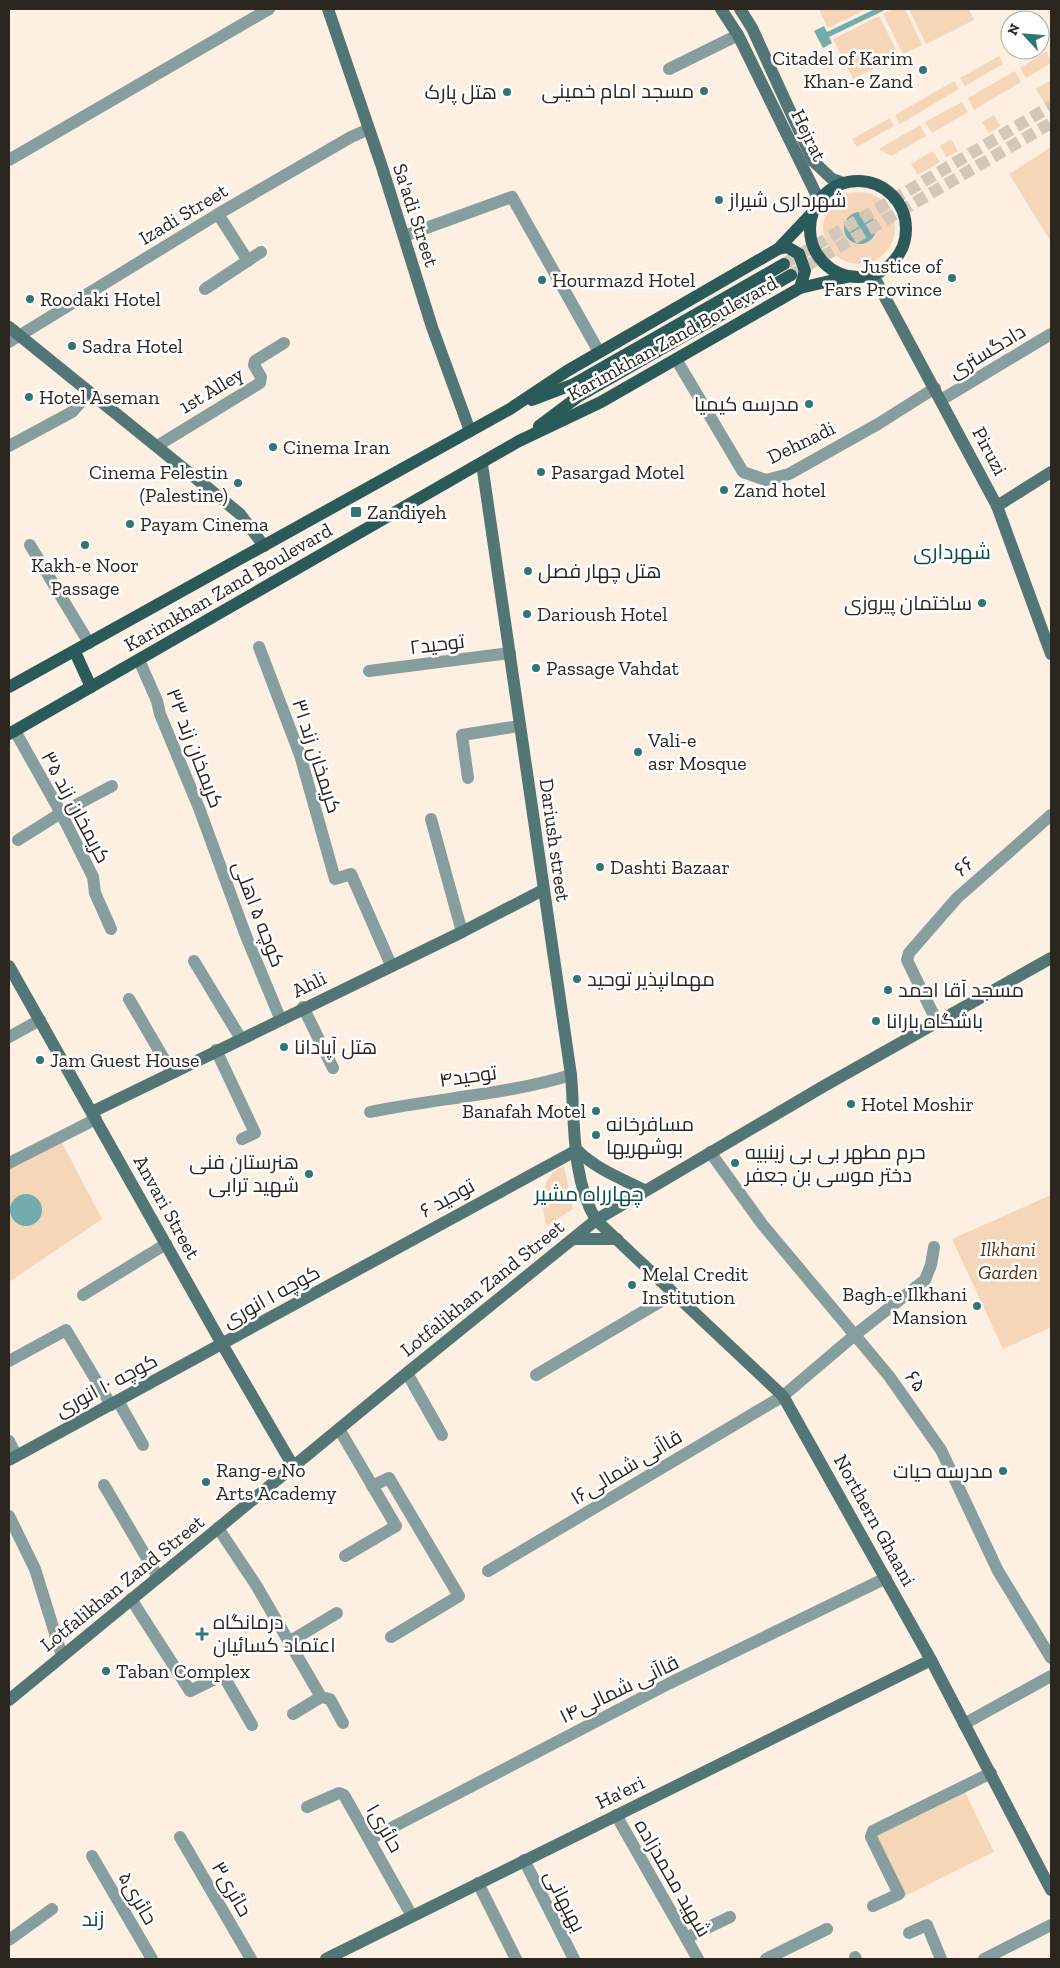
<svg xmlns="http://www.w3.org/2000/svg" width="1060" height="1968" viewBox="0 0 1060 1968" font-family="'Zilla Slab',Cairo,serif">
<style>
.green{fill:#f6d6b8}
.water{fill:#72adab}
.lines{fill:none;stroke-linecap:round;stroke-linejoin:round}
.primary-tunnel{stroke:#d3c7ba;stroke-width:12;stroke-dasharray:12 6;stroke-linecap:butt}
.street{stroke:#869e9d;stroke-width:12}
.secondary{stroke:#517675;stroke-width:12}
.primary{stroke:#2a5a59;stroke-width:12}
.poi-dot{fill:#2e7775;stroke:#fff;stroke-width:2}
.labels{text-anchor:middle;stroke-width:5;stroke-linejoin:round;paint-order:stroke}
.poi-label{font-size:20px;fill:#2c2620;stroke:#fff;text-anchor:start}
.street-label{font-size:20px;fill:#2c2620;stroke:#fff}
.park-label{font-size:20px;font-style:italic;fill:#553308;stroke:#fff}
.neighbourhood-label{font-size:21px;fill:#0b4b4a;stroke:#fff}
</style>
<rect width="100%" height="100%" fill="#fdefe1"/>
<g class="green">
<path d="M 819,9 L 867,9 L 828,28 Z"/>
<path d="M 894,9 L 905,9 L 922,45 L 903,54 L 883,14 Z"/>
<path d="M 909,9 L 969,9 L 974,20 L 926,44 Z"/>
<path d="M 879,16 L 899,56 L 853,79 L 833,39 Z"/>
<path d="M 1047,51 L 1051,63 L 1026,78 L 1020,68 Z"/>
<path d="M 999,56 L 1003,64 L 965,86 L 960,78 Z"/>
<path d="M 1015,71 L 1021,82 L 974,110 L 968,98 Z"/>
<path d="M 1051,80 L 1051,102 L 1046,105 L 1036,89 Z"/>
<path d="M 954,81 L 959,89 L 900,124 L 895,115 Z"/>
<path d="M 962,102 L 968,112 L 932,133 L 925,122 Z"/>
<path d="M 994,115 L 1000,126 L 989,133 L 982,122 Z"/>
<path d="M 890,118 L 894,126 L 857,147 L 852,139 Z"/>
<path d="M 920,125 L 926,136 L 891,156 L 879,149 Z"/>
<path d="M 951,139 L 958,151 L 946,157 L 940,146 Z"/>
<path d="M 1051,147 L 1051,242 L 1009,174 Z"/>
<path d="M 933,151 L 940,162 L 918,175 L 911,164 Z"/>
<circle cx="859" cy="228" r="36"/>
<path d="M 62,1143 L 102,1219 L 9,1282 L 9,1168 Z"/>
<path d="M 564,1166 L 573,1209 L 547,1226 C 540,1208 540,1173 564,1166 Z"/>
<path d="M 1051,1195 L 1051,1327 L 1003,1349 L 952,1239 Z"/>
<path d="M 965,1792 L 994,1852 L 903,1897 L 876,1839 L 878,1835 Z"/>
</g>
<g class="water">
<path d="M 875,9 L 887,9 L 829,37 L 832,43 L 823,48 L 814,31 L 824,26 L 827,32 Z"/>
<circle cx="860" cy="228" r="16"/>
<circle cx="26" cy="1210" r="16"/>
</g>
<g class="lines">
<g class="primary-tunnel">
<path d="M 784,264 L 1051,106"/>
<path d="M 791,275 L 1051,123"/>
</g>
<g class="street">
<path d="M 669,69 L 738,35"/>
<path d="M 9,160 L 269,9"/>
<path d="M 218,214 L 248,261"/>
<path d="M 404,236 L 512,197 L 599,352"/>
<path d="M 205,289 L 261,252"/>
<path d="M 9,342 L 218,214 L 351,137 L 369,129"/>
<path d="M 676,359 L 743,472 L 766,480 L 789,474 L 878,424 L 935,388"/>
<path d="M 941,400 L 1051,334"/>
<path d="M 9,446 L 72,412 L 89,393"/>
<path d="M 157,446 L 260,383 L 261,377 L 254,365 L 255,361 L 284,343"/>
<path d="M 30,545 L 89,643"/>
<path d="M 259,647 L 300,755 L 335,879 L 351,874 L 391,965"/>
<path d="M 139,660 L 157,701 L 160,714 L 199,808 L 246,936 L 280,1018"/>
<path d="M 369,671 L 510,653"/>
<path d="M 15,731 L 61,813 L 93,877 L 95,893 L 111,929"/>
<path d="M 468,778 L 462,735 L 519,726"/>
<path d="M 431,819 L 462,932"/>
<path d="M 18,840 L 61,813 L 112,786"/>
<path d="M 194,961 L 241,1039"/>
<path d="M 129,999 L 171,1071"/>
<path d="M 303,1007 L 333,1068"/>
<path d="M 937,1022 L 907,960 L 909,953 L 957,898 L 1051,815"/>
<path d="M 9,1037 L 40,1020"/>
<path d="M 216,1050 L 255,1133 L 242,1139"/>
<path d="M 370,1112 C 436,1098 506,1095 571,1075"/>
<path d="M 710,1152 L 762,1224 L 889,1376 L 941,1450 L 998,1571 L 1051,1658"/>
<path d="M 9,1163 L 96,1119"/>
<path d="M 83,1295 L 166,1244"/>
<path d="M 9,1361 L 66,1330 L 111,1405"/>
<path d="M 407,1373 L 442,1435"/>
<path d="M 536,1375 L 673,1294"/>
<path d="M 118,1401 L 143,1445"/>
<path d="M 339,1429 L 396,1526 L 345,1556"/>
<path d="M 9,1441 L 16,1455"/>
<path d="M 104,1485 L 158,1577"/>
<path d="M 372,1486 L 389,1478 L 459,1596 L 391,1637"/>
<path d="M 9,1516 L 35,1569 L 62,1656"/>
<path d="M 218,1528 L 256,1585 L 321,1697 L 330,1699 L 343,1723"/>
<path d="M 488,1571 L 783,1396 L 856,1334 L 925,1280 L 931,1265 L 934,1247"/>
<path d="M 131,1599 L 190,1691 L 223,1675 L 252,1725"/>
<path d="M 289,1642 L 337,1613"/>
<path d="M 293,1714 L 321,1697"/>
<path d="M 964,1724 L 1051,1676"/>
<path d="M 307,1807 L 339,1793 L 344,1795 L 412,1916"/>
<path d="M 616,1815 L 698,1959"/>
<path d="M 180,1837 L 251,1959"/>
<path d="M 370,1839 L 670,1683 L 886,1578"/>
<path d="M 92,1856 L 152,1959"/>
<path d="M 524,1860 L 574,1959"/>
<path d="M 478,1883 L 516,1959"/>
<path d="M 873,1906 L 899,1894 L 871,1837 L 873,1831 L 991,1773"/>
<path d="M 909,1933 L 927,1925 L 941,1959"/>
<path d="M 686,1938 L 730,1917"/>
<path d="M 9,1940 L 52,1909"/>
<path d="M 855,1957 L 856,1959"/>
<path d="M 766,1959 L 827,1929"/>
<path d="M 984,1959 L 1051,1925"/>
</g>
<g class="secondary">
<path d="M 328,9 L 382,167 L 432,327 L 470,431"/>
<path d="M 721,9 L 738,35 L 819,200"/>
<path d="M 740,9 L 752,28 L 813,161 L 832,179 L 843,183"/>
<path d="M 873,275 L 997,506 L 1051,654"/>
<path d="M 9,327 L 240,514 L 264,546"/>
<path d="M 482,464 L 571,1075 C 575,1122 571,1178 596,1220 L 783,1396 L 931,1660 L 1051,1890"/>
<path d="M 997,506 L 1051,472"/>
<path d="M 9,966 L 222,1344 L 293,1466"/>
<path d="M 92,1112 L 462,932 L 543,890"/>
<path d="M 573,1239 L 617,1239"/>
<path d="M 9,1460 L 577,1150 C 596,1169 620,1178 644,1190"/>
<path d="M 9,1700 L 407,1373 L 596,1220 L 824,1086 L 1051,958"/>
<path d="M 326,1959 L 931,1660"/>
</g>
<g class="primary">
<circle cx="858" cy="229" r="48"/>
<path d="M 778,249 L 787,247 L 799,254 L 805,271 L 800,288"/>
<path d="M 532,400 L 574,384 L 784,264"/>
<path d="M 539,426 L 579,396 L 791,275"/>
<path d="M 75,652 L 91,687"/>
<path d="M 9,687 L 510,409 L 567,371 L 778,249 L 813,212"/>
<path d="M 9,734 L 519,441 L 601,402 L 800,288 L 847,277"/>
</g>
</g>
<g class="poi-dot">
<circle cx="923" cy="70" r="5"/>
<circle cx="704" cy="91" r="5"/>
<circle cx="507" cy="92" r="5"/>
<circle cx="719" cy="200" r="5"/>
<circle cx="952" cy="278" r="5"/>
<circle cx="542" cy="280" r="5"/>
<circle cx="30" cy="299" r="5"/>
<circle cx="72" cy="346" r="5"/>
<circle cx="29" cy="397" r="5"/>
<circle cx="809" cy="404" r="5"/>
<circle cx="273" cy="447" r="5"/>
<circle cx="541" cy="472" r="5"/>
<circle cx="238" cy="483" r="5"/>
<circle cx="724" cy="490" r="5"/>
<rect x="350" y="506" width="12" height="12" rx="2.5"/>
<circle cx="130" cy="524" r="5"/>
<circle cx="85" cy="545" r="5"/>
<circle cx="528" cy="571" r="5"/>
<circle cx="982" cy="603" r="5"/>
<circle cx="527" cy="614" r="5"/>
<circle cx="536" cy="668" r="5"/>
<circle cx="638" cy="752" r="5"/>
<circle cx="600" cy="867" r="5"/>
<circle cx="577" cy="979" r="5"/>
<circle cx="888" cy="990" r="5"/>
<circle cx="876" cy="1021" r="5"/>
<circle cx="284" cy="1047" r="5"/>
<circle cx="40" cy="1060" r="5"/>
<circle cx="851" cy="1104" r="5"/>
<circle cx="596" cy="1111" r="5"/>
<circle cx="596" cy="1135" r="5"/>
<circle cx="735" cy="1163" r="5"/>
<circle cx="309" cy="1174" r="5"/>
<circle cx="632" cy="1285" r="5"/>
<circle cx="977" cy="1306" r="5"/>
<circle cx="1003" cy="1471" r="5"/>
<circle cx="206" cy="1482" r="5"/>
<path d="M199.5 1626.5h5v5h5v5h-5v5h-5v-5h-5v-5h5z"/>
<circle cx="106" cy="1671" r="5"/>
</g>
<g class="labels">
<g class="poi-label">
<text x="913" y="65" text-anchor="end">Citadel of Karim<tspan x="913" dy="23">Khan-e Zand</tspan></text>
<text x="694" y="98" text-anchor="end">مسجد امام خمینی</text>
<text x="497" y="99" text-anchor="end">هتل پارک</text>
<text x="729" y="207">شهرداری شیراز</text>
<text x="942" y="273" text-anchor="end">Justice of<tspan x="942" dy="23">Fars Province</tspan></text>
<text x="552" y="287">Hourmazd Hotel</text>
<text x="40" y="306">Roodaki Hotel</text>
<text x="82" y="353">Sadra Hotel</text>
<text x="39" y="404">Hotel Aseman</text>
<text x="799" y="411" text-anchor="end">مدرسه کیمیا</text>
<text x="283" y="454">Cinema Iran</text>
<text x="228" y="479" text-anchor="end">Cinema Felestin<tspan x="228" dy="23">(Palestine)</tspan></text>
<text x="551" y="479">Pasargad Motel</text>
<text x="734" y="497">Zand hotel</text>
<text x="367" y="519">Zandiyeh</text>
<text x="140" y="531">Payam Cinema</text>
<text x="85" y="572" text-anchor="middle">Kakh-e Noor<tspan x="85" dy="23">Passage</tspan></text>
<text x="538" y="578">هتل چهار فصل</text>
<text x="972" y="610" text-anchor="end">ساختمان پیروزی</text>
<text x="537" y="621">Darioush Hotel</text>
<text x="546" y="675">Passage Vahdat</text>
<text x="648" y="747">Vali-e<tspan x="648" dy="23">asr Mosque</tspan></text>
<text x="610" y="874">Dashti Bazaar</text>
<text x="587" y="986">مهمانپذیر توحید</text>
<text x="898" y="997">مسجد آقا احمد</text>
<text x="886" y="1028">باشگاه بارانا</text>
<text x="294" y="1054">هتل آپادانا</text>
<text x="50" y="1067">Jam Guest House</text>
<text x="861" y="1111">Hotel Moshir</text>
<text x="586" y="1118" text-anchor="end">Banafah Motel</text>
<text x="606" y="1131">مسافرخانه<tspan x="606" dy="23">بوشهریها</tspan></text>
<text x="745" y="1159">حرم مطهر بی بی زینبیه<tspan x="745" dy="23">دختر موسی بن جعفر</tspan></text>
<text x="299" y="1169" text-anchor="end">هنرستان فنی<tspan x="299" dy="23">شهید ترابی</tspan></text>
<text x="642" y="1281">Melal Credit<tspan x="642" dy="23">Institution</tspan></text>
<text x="967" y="1301" text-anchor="end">Bagh-e Ilkhani<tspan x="967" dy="23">Mansion</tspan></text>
<text x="216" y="1477">Rang-e No<tspan x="216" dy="23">Arts Academy</tspan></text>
<text x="993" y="1478" text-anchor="end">مدرسه حیات</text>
<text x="213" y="1629">درمانگاه<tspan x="213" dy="23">اعتماد کسائیان</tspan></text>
<text x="116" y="1678">Taban Complex</text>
</g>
<g class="street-label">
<text transform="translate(809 135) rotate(64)" y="7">Hejrat</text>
<text transform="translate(183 214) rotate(-31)" y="7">Izadi Street</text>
<text transform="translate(416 215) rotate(72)" y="7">Sa'adi Street</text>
<text transform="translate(672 338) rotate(-29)" y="7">Karimkhan Zand Boulevard</text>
<text transform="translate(987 351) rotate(-31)" y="7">دادگستری</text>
<text transform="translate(211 390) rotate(-31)" y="7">1st Alley</text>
<text transform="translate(801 442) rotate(-26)" y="7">Dehnadi</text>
<text transform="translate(990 451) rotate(62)" y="7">Piruzi</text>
<text transform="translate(228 587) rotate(-30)" y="7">Karimkhan Zand Boulevard</text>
<text transform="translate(437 644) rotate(-7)" y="7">توحید۲</text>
<text transform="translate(195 748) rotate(69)" y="7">کریمخان زند ۳۳</text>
<text transform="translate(317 756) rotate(72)" y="7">کریمخان زند ۳۱</text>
<text transform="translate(76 807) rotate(62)" y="7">کریمخان زند ۳۵</text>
<text transform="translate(555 840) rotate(82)" y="7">Dariush street</text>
<text transform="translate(964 866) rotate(-42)" y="7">۶۶</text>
<text transform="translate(259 914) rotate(69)" y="7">کوچه ۵ اهلی</text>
<text transform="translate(309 984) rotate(-26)" y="7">Ahli</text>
<text transform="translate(468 1076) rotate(-8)" y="7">توحید۴</text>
<text transform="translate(447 1198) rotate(-29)" y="7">۶ توحید</text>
<text transform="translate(167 1207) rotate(61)" y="7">Anvari Street</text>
<text transform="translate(482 1288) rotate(-39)" y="7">Lotfalikhan Zand Street</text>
<text transform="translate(271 1296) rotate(-29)" y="7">کوچه ۱ انوری</text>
<text transform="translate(916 1381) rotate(53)" y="7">۶۵</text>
<text transform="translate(106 1385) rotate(-28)" y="7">کوچه ۱۰ انوری</text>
<text transform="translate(626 1467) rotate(-31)" y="7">قاآنی شمالی۱۶</text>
<text transform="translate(875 1520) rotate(61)" y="7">Northern Ghaani</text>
<text transform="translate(122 1583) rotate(-39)" y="7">Lotfalikhan Zand Street</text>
<text transform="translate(619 1689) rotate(-26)" y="7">قاآنی شمالی۱۴</text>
<text transform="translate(620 1792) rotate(-26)" y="7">Ha'eri</text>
<text transform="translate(385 1828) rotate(60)" y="7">حائری۱</text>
<text transform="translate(673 1878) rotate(60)" y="7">شهید محمدزاده</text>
<text transform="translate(232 1889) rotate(60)" y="7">حائری۳</text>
<text transform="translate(138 1898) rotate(60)" y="7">حائری۵</text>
<text transform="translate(565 1901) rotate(63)" y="7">بهبهانی</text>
</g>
<g class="park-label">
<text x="1008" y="1256">Ilkhani<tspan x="1008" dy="23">Garden</tspan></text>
</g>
<g class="neighbourhood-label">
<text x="952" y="559">شهرداری</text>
<text x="589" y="1201">چهارراه مشیر</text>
<text x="93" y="1926">زند</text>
</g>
</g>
<rect width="1060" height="1968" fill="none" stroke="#2c2620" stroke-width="20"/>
<g transform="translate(1025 35) rotate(296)"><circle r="24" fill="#ffffff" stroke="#aba8a6"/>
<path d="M0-4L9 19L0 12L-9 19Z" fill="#2e7775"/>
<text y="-8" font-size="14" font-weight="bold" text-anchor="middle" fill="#2c2620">N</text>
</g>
</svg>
